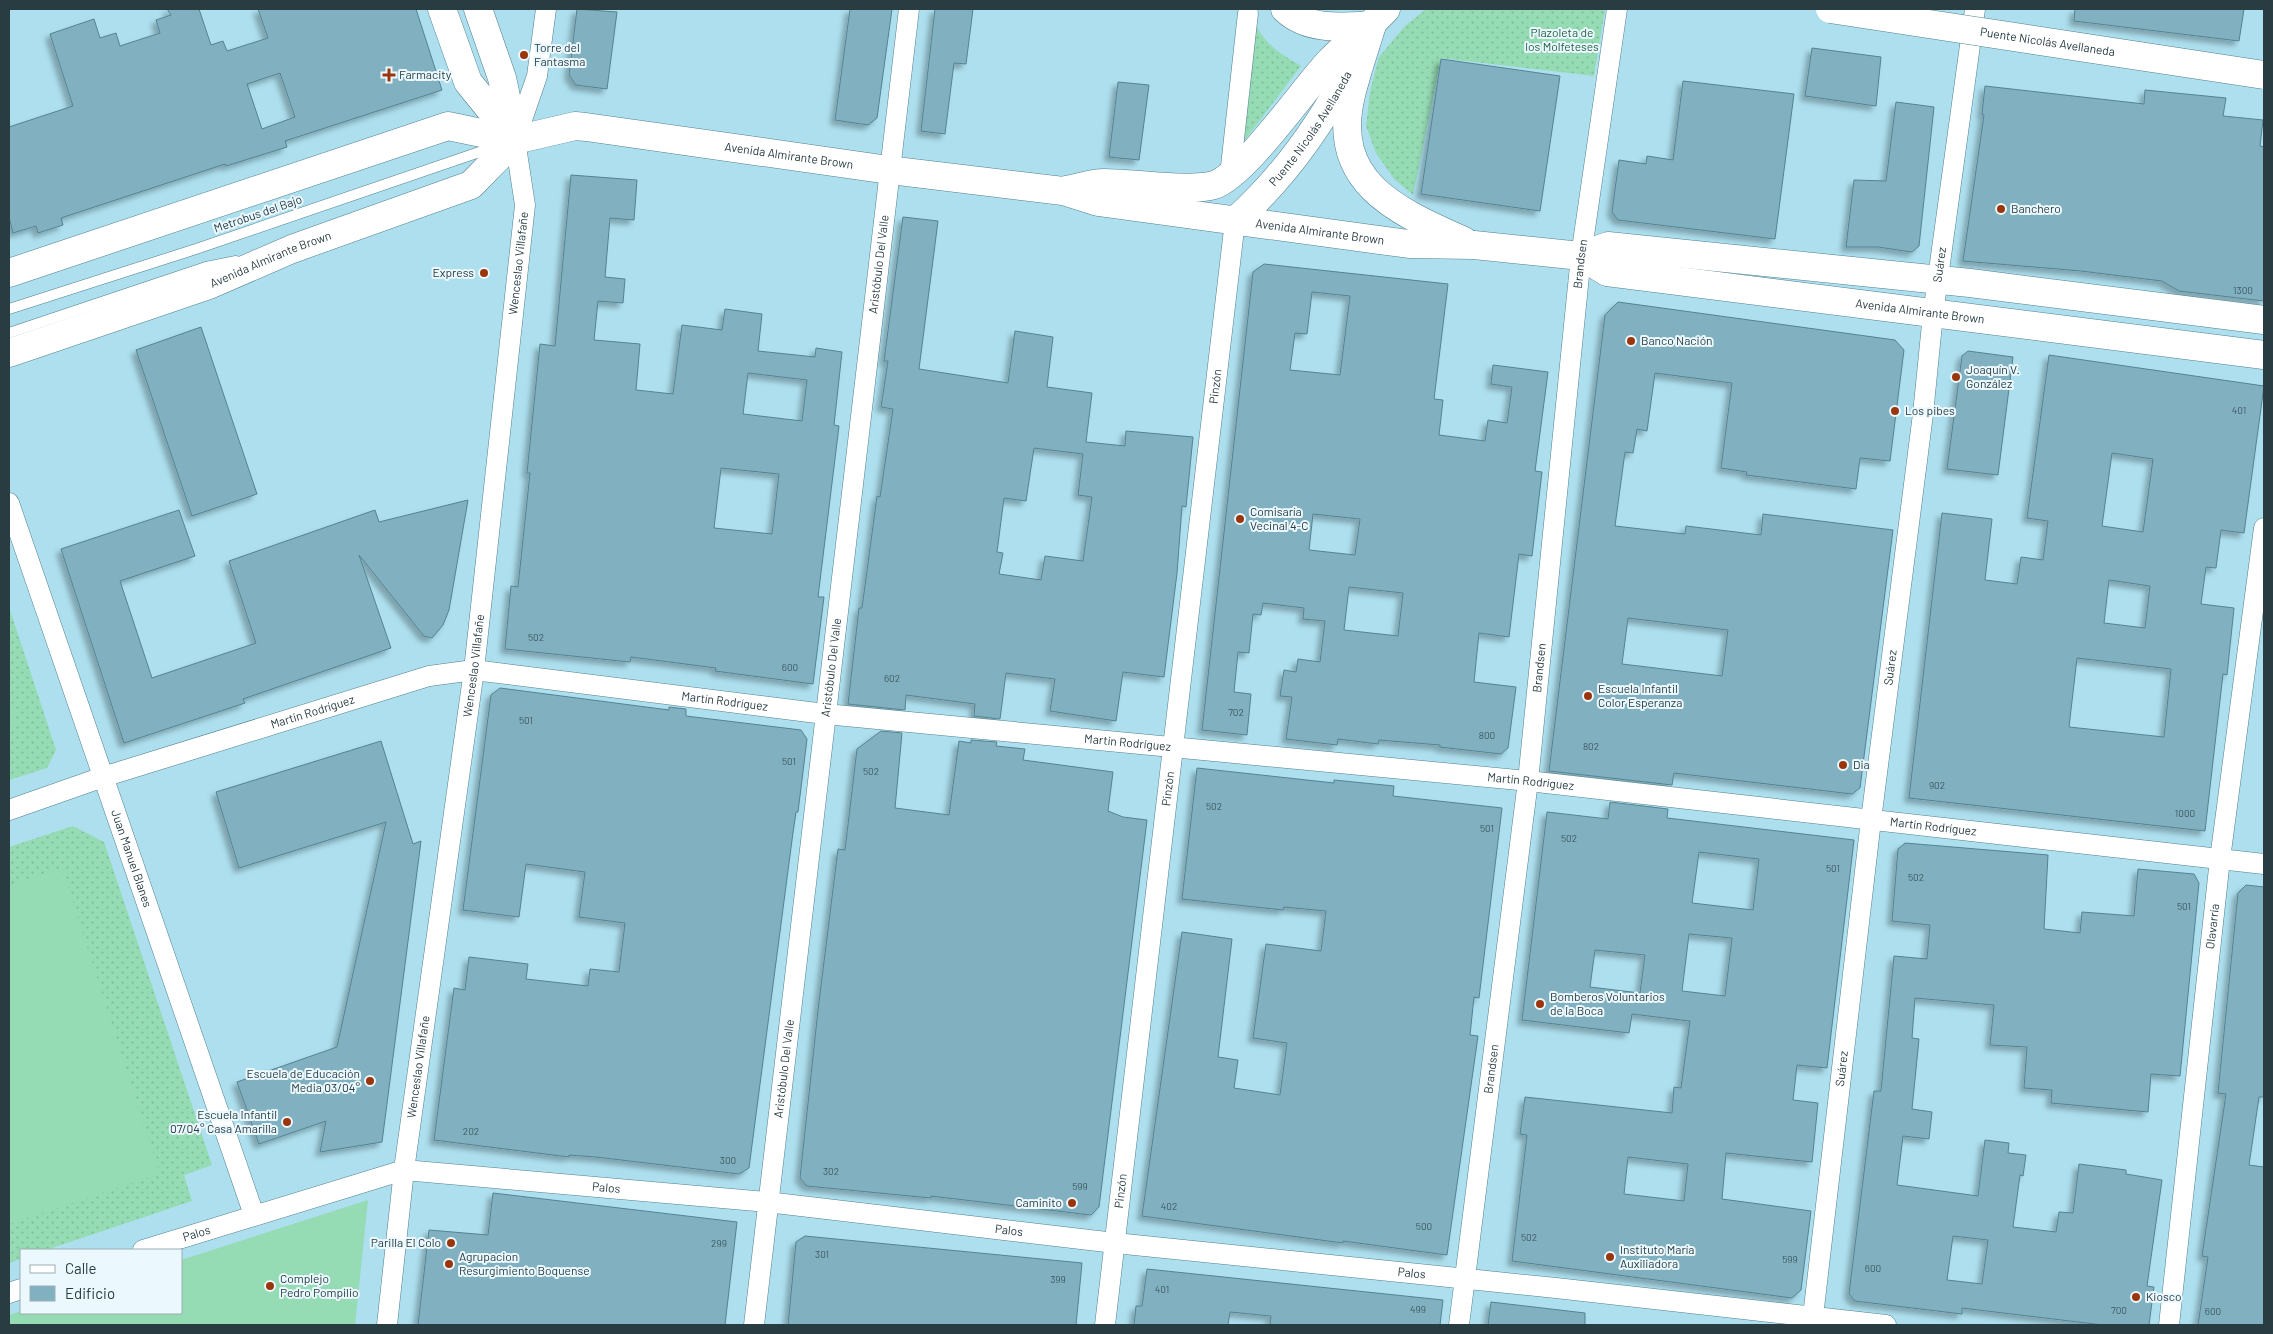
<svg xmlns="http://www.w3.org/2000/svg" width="2273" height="1334" viewBox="0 0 2273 1334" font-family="Barlow,sans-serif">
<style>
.grass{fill:url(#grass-dots)}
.garden{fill:#95dbb4}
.building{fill:#81b1c0;stroke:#548391;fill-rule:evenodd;filter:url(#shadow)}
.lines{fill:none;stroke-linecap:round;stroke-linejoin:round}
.service-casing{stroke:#51808e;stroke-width:11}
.minor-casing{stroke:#51808e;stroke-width:21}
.secondary-casing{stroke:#51808e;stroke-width:29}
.service{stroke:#fff;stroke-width:10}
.minor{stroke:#fff;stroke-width:20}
.secondary{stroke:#fff;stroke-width:28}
.secondary-bridge-casing{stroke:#51808e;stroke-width:29;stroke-linecap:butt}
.secondary-bridge{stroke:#fff;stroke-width:28}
.poi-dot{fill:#9b360c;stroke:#ebf9fe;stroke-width:2}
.labels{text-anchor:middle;stroke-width:4;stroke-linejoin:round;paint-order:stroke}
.number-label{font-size:10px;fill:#3e5962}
.park-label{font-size:12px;fill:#226143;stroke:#ebf9fe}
.street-label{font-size:12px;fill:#283c42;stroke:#ebf9fe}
.poi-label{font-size:12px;fill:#283c42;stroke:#ebf9fe;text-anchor:start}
</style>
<defs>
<pattern id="grass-dots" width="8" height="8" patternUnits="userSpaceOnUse" patternTransform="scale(1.25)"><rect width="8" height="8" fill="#95dbb4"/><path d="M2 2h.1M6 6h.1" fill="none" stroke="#80bd9c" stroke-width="1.8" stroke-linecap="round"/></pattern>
<filter id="shadow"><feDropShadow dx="-4.5" dy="4.5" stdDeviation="2.5" flood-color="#0004"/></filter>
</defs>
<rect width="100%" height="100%" fill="#addfee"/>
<g class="grass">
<path d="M 1426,9 L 1605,9 L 1594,76 L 1441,58 L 1413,195 L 1394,179 L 1376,153 L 1366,126 L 1370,92 L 1379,57 L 1405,26 Z"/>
<path d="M 1254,21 C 1265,45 1278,52 1301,66 L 1244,141 Z"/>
<path d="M 9,607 L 56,750 L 47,768 L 9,780 Z"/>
<path d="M 73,826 L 104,842 L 212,1165 L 184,1175 L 192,1201 L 46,1250 L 21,1250 L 21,1259 L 9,1263 L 9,847 Z"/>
</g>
<g class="garden">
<path d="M 9,695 L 18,724 L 9,727 L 9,694 Z"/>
<path d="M 62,868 L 160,1174 L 9,1224 L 9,886 Z"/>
<path d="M 368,1200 L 355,1325 L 9,1325 L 9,1315 L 21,1311 L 21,1313 L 181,1313 L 181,1260 Z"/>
</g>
<g class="building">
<path d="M 167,9 L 199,9 L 211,45 L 223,41 L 227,51 L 268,38 L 258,9 L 416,9 L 442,90 L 285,141 L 287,147 L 226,166 L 225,164 L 61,218 L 63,225 L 38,233 L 36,226 L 13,233 L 9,217 L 9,127 L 73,106 L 50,34 L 94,19 L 100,38 L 116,33 L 120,46 L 160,33 L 156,20 L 171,15 ZM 280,73 L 295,117 L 262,129 L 247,84 Z"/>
<path d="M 577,9 L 617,12 L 607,89 L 576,85 L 569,75 Z"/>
<path d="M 850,9 L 892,9 L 877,118 L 868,125 L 835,120 Z"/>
<path d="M 935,9 L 973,9 L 966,64 L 954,63 L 945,134 L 921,131 Z"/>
<path d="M 2075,9 L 2244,9 L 2239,41 L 2074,21 Z"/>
<path d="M 1812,48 L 1881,57 L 1876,106 L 1805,96 Z"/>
<path d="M 1441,59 L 1560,76 L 1540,211 L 1421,194 Z"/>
<path d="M 1683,81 L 1794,94 L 1775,239 L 1618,220 L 1612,212 L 1619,160 L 1646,164 L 1647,156 L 1673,160 Z"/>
<path d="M 1118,82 L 1149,85 L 1139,160 L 1109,157 Z"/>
<path d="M 1985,86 L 2144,104 L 2145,90 L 2226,98 L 2223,116 L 2263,120 L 2260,146 L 2264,147 L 2264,301 L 2179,291 L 2162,281 L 2081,271 L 1963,261 L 1984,115 L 1982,114 Z"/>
<path d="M 1896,102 L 1934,107 L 1919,246 L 1912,252 L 1878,247 L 1846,247 L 1854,180 L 1886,181 Z"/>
<path d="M 571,175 L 637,180 L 634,220 L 610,218 L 605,277 L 625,279 L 623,303 L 598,301 L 594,340 L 640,344 L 636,390 L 673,394 L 682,325 L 722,330 L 725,309 L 762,314 L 758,351 L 815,357 L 816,348 L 842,352 L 834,425 L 839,426 L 818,597 L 824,597 L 813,684 L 715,671 L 716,668 L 631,657 L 630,662 L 505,649 L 511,586 L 518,587 L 530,473 L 527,473 L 540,344 L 555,346 ZM 748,373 L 807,380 L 802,421 L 743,414 ZM 721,468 L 779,474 L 772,534 L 714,528 Z"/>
<path d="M 903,217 L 938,221 L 919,369 L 1008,383 L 1015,331 L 1053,337 L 1047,387 L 1092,393 L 1086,442 L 1125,446 L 1126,431 L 1193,437 L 1186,507 L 1182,506 L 1177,573 L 1164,677 L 1123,672 L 1116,721 L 1050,711 L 1055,679 L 1006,673 L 1000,719 L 974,716 L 975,704 L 906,695 L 905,710 L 848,704 L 859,608 L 862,608 L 877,496 L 880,497 L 893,409 L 881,407 L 888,361 L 884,361 ZM 1034,448 L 1083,454 L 1078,495 L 1092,497 L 1083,561 L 1045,556 L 1041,580 L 999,574 L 1003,553 L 997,552 L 1004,498 L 1026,501 Z"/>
<path d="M 1264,264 L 1448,284 L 1434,399 L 1443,400 L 1439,435 L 1485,441 L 1488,420 L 1507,423 L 1512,387 L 1491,384 L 1493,365 L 1548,372 L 1535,471 L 1542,472 L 1532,556 L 1519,554 L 1509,637 L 1479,633 L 1474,682 L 1516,687 L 1508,748 L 1501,754 L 1440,747 L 1440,745 L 1379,740 L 1378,744 L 1338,739 L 1337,745 L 1286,739 L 1292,697 L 1280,696 L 1284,670 L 1296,672 L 1298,659 L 1320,662 L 1325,621 L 1303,619 L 1304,608 L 1263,603 L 1261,615 L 1253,614 L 1249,653 L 1238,652 L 1234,692 L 1251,694 L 1247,735 L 1202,730 L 1253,272 ZM 1312,292 L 1350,296 L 1340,375 L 1290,370 L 1295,333 L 1307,334 ZM 1313,514 L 1360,519 L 1355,555 L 1309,550 ZM 1349,587 L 1403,593 L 1398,636 L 1344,630 Z"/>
<path d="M 1618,302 L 1895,340 L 1904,350 L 1890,461 L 1860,458 L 1856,489 L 1746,475 L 1747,472 L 1721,468 L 1732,383 L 1655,373 L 1647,431 L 1637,429 L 1633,453 L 1625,452 L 1615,526 L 1685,534 L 1686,526 L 1761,535 L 1763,514 L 1893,530 L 1860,788 L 1852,794 L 1674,773 L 1672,785 L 1549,771 L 1605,315 ZM 1628,618 L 1728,630 L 1722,676 L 1622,664 Z"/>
<path d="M 201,327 L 257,494 L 192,516 L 136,350 Z"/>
<path d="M 1968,351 L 2013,357 L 1998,475 L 1947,469 L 1962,356 Z"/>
<path d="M 2049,355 L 2264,386 L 2244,533 L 2221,530 L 2216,568 L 2206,567 L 2201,604 L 2234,608 L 2227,675 L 2223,674 L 2205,831 L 1909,798 L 1942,513 L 1992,519 L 1985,580 L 2017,584 L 2021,557 L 2043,560 L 2048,521 L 2027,518 ZM 2112,453 L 2153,459 L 2143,532 L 2102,526 ZM 2109,580 L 2150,586 L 2145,628 L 2104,623 ZM 2077,658 L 2171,669 L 2164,737 L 2069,727 Z"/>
<path d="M 468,500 L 449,610 L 443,625 L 432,638 L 424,636 L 359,555 L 391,648 L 243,699 L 245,703 L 124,743 L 61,549 L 179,510 L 195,556 L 120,581 L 152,678 L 256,643 L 229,561 L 375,510 L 379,522 Z"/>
<path d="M 500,688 L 669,710 L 669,707 L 686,709 L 686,716 L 801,730 L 807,739 L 798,812 L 796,812 L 792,840 L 749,1168 L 739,1174 L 596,1157 L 569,1155 L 569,1157 L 434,1140 L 454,988 L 465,990 L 469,957 L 528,964 L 526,979 L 588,986 L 590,969 L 619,972 L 625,923 L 579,917 L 585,872 L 526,864 L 519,917 L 463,910 L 491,695 Z"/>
<path d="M 881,731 L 902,733 L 895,808 L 949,815 L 959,741 L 971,743 L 971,740 L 997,742 L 996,746 L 1025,749 L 1023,760 L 1113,772 L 1108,811 L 1123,817 L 1147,820 L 1099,1207 L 1091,1215 L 931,1196 L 931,1198 L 807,1186 L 800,1178 L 818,1010 L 838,849 L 845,850 L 857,749 Z"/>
<path d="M 381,741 L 413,844 L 421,841 L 382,1142 L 320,1152 L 326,1121 L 259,1144 L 237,1082 L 337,1047 L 386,822 L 239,868 L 216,792 Z"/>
<path d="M 1197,768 L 1334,783 L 1334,780 L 1394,786 L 1393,796 L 1502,808 L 1479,998 L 1474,997 L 1470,1035 L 1478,1036 L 1447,1255 L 1343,1241 L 1343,1243 L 1142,1216 L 1182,932 L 1232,939 L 1218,1057 L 1238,1060 L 1234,1088 L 1280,1095 L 1287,1043 L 1253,1038 L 1266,944 L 1321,951 L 1326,911 L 1284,907 L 1283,910 L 1182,899 Z"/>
<path d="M 1610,802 L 1668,809 L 1667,818 L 1854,840 L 1827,1068 L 1797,1065 L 1793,1100 L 1818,1103 L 1812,1162 L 1726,1153 L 1722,1199 L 1811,1211 L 1801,1290 L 1792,1298 L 1512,1261 L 1527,1135 L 1520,1134 L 1525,1097 L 1672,1113 L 1674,1087 L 1681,1088 L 1690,1021 L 1632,1014 L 1629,1033 L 1522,1020 L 1547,812 L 1608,819 ZM 1699,852 L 1759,859 L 1753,910 L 1692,903 ZM 1689,934 L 1732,938 L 1725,996 L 1682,991 ZM 1595,950 L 1645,955 L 1640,993 L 1590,987 ZM 1628,1157 L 1688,1164 L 1684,1201 L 1624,1194 Z"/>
<path d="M 1905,843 L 2048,855 L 2044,929 L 2080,933 L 2082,912 L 2134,916 L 2138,869 L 2194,874 L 2199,883 L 2180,1076 L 2151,1074 L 2148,1112 L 2051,1103 L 2052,1090 L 2024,1088 L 2027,1047 L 1990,1045 L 1994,1005 L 1915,998 L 1912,1038 L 1919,1039 L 1912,1109 L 1932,1112 L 1929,1139 L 1903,1136 L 1897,1185 L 1978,1196 L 1985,1140 L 2009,1143 L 2008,1153 L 2026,1155 L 2023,1176 L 2020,1175 L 2013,1227 L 2056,1232 L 2059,1212 L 2073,1213 L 2079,1164 L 2126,1170 L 2126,1174 L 2162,1180 L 2147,1286 L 2154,1287 L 2149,1325 L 2103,1325 L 1962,1308 L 1962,1314 L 1855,1301 L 1849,1294 L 1874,1091 L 1881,1091 L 1894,956 L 1927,959 L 1930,925 L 1892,921 L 1898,849 ZM 1953,1236 L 1988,1240 L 1982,1284 L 1947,1280 Z"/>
<path d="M 2246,885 L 2264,887 L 2264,1097 L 2259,1097 L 2249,1165 L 2264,1167 L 2264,1325 L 2198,1325 L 2208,1257 L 2202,1256 L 2226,1094 L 2218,1093 L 2238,893 Z"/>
<path d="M 493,1193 L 737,1222 L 725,1325 L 418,1325 L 429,1230 L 488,1235 Z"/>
<path d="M 805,1236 L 1082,1263 L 1076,1325 L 788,1325 L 796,1242 Z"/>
<path d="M 1147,1269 L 1443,1300 L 1440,1325 L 1270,1325 L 1271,1316 L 1230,1312 L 1228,1325 L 1134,1325 L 1136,1306 L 1142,1306 Z"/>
<path d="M 1491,1302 L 1585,1313 L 1585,1325 L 1488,1325 Z"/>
</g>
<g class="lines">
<defs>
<g id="service">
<path d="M 9,309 L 196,249 L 500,145"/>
<path d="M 9,333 L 206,267 L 236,261"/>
</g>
<g id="minor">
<path d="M 1230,175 L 1248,13"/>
<path id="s1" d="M 9,503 L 254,1215"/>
<path id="s2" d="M 9,810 L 103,777 L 429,676 L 474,670 L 825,714 L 1528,781 L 2264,864"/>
<path id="s3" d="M 143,1250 L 404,1170 L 767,1202 L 1115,1243 L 1556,1288 L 1886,1325"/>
<path d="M 9,1293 L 21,1289"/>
<path id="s4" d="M 387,1325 L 404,1170 L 474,670 L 525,205 L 515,140 L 537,76 L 546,9"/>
<path id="s5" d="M 754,1325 L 909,9"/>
<path id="s6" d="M 1105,1325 L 1235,221"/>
<path id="s7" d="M 1459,1325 L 1528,781 L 1581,256 L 1617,9"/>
<path id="s8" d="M 1812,1325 L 1871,820 L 1923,414 L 1933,314 L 1975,9"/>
<path id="s9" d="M 2169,1325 L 2220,859 L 2264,528"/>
</g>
<g id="secondary">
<path d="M 442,9 L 468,82 L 515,140"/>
<path d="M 478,9 L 502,78 L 514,134"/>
<path d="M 1285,9 C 1308,31 1342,27 1372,25"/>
<path d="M 1372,25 C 1365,48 1357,71 1351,95 C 1330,183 1397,211 1464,241"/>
<path d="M 1066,190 C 1078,188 1092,183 1104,183 C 1132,183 1189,192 1214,185 C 1245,175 1305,87 1330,61 C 1348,42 1369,28 1386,9"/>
<path id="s10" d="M 1235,221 C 1283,178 1319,128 1349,71"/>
<path id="s11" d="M 1581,256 L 1607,272 L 2264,355"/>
<path id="s12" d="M 9,273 L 448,126 L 515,140 L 575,126 L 586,127 L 889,170 L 1063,191 L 1098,202 L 1409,244 L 1474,245 L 1581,256 L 1608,246 L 1970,283 L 2264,320"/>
<path id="s13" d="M 9,353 L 209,285 L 292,249 L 471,185 L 515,140"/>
</g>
</defs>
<use href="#service" class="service-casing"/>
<use href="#minor" class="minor-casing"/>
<use href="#secondary" class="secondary-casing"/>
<use href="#service" class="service"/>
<use href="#minor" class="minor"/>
<use href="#secondary" class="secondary"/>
<defs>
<g id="secondary-bridge">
<path id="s14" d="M 1830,9 L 2264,75"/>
</g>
</defs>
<use href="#secondary-bridge" class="secondary-bridge-casing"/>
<use href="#secondary-bridge" class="secondary-bridge"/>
</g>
<g class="poi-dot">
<circle cx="524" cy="55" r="5"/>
<path d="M386.5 67.5h5v5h5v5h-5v5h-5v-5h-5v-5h5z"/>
<circle cx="2001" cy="209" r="5"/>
<circle cx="484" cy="273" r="5"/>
<circle cx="1631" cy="341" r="5"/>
<circle cx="1956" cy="377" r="5"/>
<circle cx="1895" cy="411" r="5"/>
<circle cx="1240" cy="519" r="5"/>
<circle cx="1588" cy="696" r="5"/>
<circle cx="1843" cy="765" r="5"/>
<circle cx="1540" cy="1004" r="5"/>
<circle cx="370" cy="1081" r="5"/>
<circle cx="287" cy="1122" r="5"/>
<circle cx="1072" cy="1203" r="5"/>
<circle cx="451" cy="1243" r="5"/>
<circle cx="1610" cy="1257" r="5"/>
<circle cx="449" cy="1264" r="5"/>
<circle cx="270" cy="1286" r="5"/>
<circle cx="2136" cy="1297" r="5"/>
</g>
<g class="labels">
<g class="number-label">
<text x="2243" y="294">1300</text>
<text x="2239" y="414">401</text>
<text x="536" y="641">502</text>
<text x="790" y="671">600</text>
<text x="892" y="682">602</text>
<text x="1236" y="716">702</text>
<text x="526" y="724">501</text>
<text x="1487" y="739">800</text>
<text x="1591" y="750">802</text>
<text x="789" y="765">501</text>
<text x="871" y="775">502</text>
<text x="1937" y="789">902</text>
<text x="1214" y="810">502</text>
<text x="2185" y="817">1000</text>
<text x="1487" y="832">501</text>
<text x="1569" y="842">502</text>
<text x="1833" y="872">501</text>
<text x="1916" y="881">502</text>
<text x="2184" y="910">501</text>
<text x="471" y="1135">202</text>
<text x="728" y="1164">300</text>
<text x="831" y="1175">302</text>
<text x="1080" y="1190">599</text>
<text x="1169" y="1210">402</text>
<text x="1424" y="1230">500</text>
<text x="1529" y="1241">502</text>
<text x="719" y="1247">299</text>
<text x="822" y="1258">301</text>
<text x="1790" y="1263">599</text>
<text x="1873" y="1272">600</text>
<text x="1058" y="1283">399</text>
<text x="1162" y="1293">401</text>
<text x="1418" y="1313">499</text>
<text x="2119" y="1314">700</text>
<text x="2213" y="1315">600</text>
</g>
<g class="park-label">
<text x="1562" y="37">Plazoleta de<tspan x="1562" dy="14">los Molfeteses</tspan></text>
</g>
<g class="street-label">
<text dy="4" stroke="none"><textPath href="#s14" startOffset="220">Puente Nicolás Avellaneda</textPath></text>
<text dy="4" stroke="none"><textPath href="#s10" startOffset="120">Puente Nicolás Avellaneda</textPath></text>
<text dy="4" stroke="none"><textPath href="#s12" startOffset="809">Avenida Almirante Brown</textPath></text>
<text transform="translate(258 214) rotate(-19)" y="4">Metrobus del Bajo</text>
<text dy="4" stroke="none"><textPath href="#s12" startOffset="1346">Avenida Almirante Brown</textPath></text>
<text dy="4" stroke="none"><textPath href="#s13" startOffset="278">Avenida Almirante Brown</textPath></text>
<text dy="4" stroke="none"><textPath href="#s4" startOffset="1070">Wenceslao Villafañe</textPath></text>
<text dy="4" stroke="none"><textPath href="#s7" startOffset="1068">Brandsen</textPath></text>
<text dy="4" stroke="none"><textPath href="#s5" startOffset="1068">Aristóbulo Del Valle</textPath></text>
<text dy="4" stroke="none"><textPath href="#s8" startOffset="1068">Suárez</textPath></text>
<text dy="4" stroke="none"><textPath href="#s11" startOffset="346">Avenida Almirante Brown</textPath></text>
<text dy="4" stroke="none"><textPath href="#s6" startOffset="945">Pinzón</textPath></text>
<text dy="4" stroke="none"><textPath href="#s4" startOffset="665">Wenceslao Villafañe</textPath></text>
<text dy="4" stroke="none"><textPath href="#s5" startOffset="662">Aristóbulo Del Valle</textPath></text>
<text dy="4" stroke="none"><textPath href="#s7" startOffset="662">Brandsen</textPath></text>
<text dy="4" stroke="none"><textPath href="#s8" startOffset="662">Suárez</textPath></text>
<text dy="4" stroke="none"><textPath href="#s2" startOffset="739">Martín Rodríguez</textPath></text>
<text dy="4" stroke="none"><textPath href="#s2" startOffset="319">Martín Rodríguez</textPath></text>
<text dy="4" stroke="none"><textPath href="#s2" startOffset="1144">Martín Rodríguez</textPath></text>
<text dy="4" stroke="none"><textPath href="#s2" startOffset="1549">Martín Rodríguez</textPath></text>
<text dy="4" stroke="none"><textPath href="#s6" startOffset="540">Pinzón</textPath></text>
<text dy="4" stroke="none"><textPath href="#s2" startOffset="1954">Martín Rodríguez</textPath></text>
<text dy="4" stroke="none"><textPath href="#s1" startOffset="376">Juan Manuel Blanes</textPath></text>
<text dy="4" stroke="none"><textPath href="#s9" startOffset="401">Olavarría</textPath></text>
<text dy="4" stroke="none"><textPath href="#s4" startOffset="260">Wenceslao Villafañe</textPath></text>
<text dy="4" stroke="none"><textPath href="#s5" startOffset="258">Aristóbulo Del Valle</textPath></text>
<text dy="4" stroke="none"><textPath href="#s7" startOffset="258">Brandsen</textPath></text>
<text dy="4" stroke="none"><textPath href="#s8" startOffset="258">Suárez</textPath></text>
<text dy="4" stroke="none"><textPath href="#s3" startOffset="476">Palos</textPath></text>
<text dy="4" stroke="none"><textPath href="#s6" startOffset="135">Pinzón</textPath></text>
<text dy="4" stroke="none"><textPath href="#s3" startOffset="881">Palos</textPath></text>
<text dy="4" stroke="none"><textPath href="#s3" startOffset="56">Palos</textPath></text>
<text dy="4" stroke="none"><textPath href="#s3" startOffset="1286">Palos</textPath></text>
</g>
<g class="poi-label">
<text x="534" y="52">Torre del<tspan x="534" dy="14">Fantasma</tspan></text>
<text x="399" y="79">Farmacity</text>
<text x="2011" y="213">Banchero</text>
<text x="474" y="277" text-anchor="end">Express</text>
<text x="1641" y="345">Banco Nación</text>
<text x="1966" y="374">Joaquín V.<tspan x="1966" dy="14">González</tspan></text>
<text x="1905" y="415">Los pibes</text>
<text x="1250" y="516">Comisaría<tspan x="1250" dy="14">Vecinal 4-C</tspan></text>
<text x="1598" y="693">Escuela Infantil<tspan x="1598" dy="14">Color Esperanza</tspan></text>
<text x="1853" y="769">Dia</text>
<text x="1550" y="1001">Bomberos Voluntarios<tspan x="1550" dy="14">de la Boca</tspan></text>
<text x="360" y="1078" text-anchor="end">Escuela de Educación<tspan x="360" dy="14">Media 03/04°</tspan></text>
<text x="277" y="1119" text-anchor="end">Escuela Infantil<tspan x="277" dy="14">07/04° Casa Amarilla</tspan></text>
<text x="1062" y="1207" text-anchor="end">Caminito</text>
<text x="441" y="1247" text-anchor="end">Parilla El Colo</text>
<text x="1620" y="1254">Instituto María<tspan x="1620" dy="14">Auxiliadora</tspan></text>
<text x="459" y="1261">Agrupacion<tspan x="459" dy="14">Resurgimiento Boquense</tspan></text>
<text x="280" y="1283">Complejo<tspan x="280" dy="14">Pedro Pompilio</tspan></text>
<text x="2146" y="1301">Kiosco</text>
</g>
</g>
<rect width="2273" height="1334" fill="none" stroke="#283c42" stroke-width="20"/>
<rect x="20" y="1249" width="162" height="65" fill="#ebf9fe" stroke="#9dadb3"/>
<rect x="30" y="1265" width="25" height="8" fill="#ffffff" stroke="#9dadb3"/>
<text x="65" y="1274" font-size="15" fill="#283c42">Calle</text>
<rect x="30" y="1286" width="25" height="15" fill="#81b1c0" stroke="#9dadb3"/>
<text x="65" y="1299" font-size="15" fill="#283c42">Edificio</text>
</svg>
